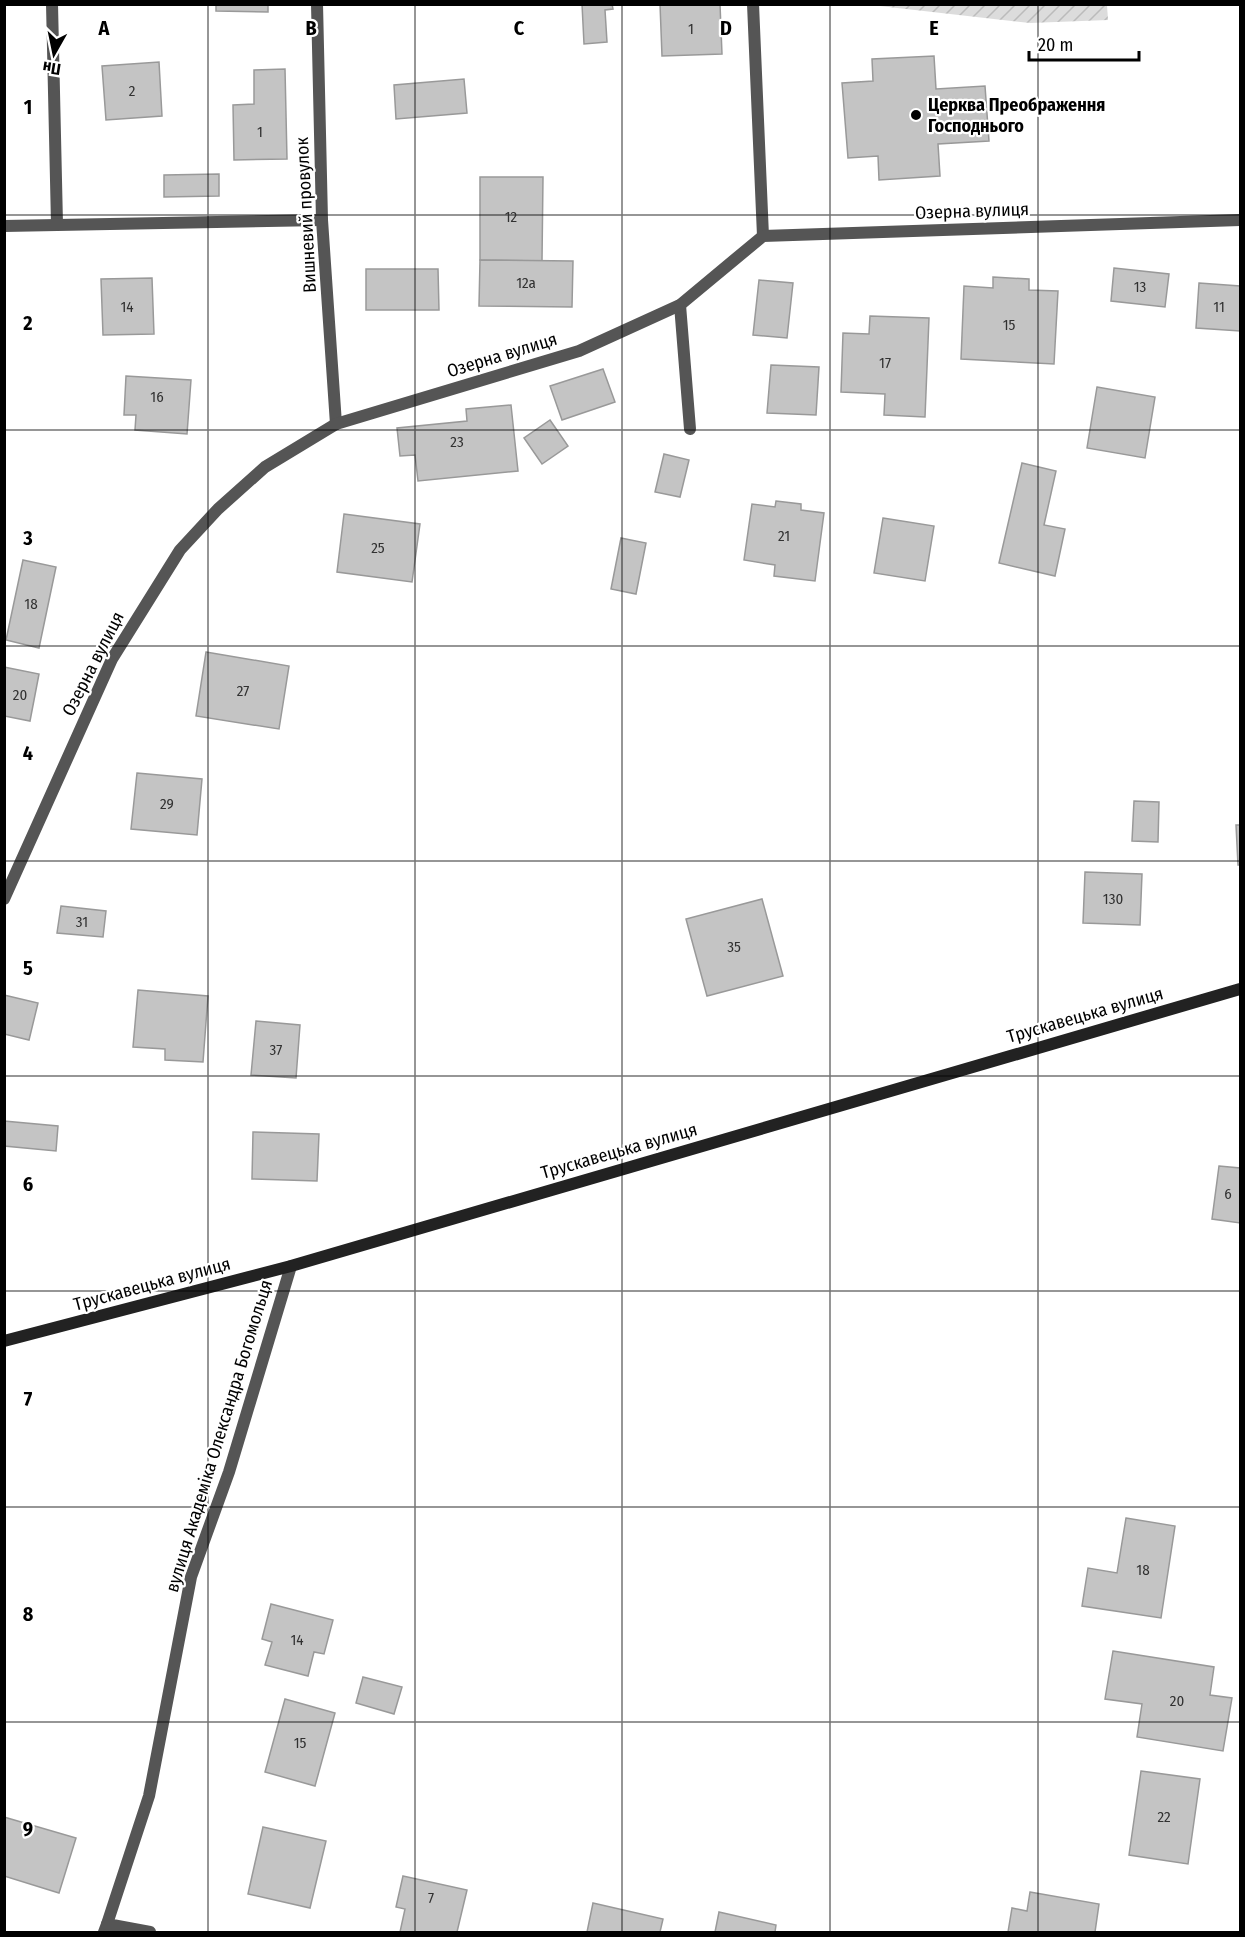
<svg xmlns="http://www.w3.org/2000/svg" width="1245" height="1937" viewBox="0 0 1245 1937" font-family="'Fira Sans Condensed',sans-serif">
<style>
.garden{fill:url(#garden-furrows)}
.building{fill:#c4c4c4;stroke:#999;stroke-width:1.5}
.lines{fill:none;stroke-linecap:round;stroke-linejoin:round}
.lane{stroke:#555;stroke-width:12}
.street{stroke:#555;stroke-width:12}
.secondary{stroke:#222;stroke-width:12}
.grid{fill:none;stroke:#000;stroke-width:1.5;stroke-opacity:0.55}
.poi-dot{fill:#000;stroke:#fff;stroke-width:2}
.labels{text-anchor:middle;stroke-width:4.5;stroke-linejoin:round;paint-order:stroke}
.number-label{font-size:15px;fill:#313131}
.poi-label{font-size:18px;font-weight:bold;fill:#000;stroke:#fff;text-anchor:start}
.street-label{font-size:18px;fill:#000;stroke:#fff}
.grid-label{font-size:20px;text-anchor:middle;font-weight:bold;fill:#000;stroke:#fff;stroke-width:4.5;stroke-linejoin:round;paint-order:stroke}
</style>
<defs>
<pattern id="garden-furrows" width="10" height="10" patternUnits="userSpaceOnUse" patternTransform="scale(1.5)"><rect width="10" height="10" fill="#dcdcdc"/><path d="M-1 1l2-2M0 10L10 0M9 11l2-2" fill="none" stroke="#bbb"/></pattern>
</defs>
<rect width="100%" height="100%" fill="#fff"/>
<path class="garden" d="M 871,5 L 1107,5 L 1108,20 L 1030,23 Z"/>
<g class="building">
<path d="M 216,4 L 268,4 L 268,12 L 216,11 Z"/>
<path d="M 582,4 L 612,4 L 613,9 L 605,10 L 607,42 L 584,44 Z"/>
<path d="M 660,4 L 720,4 L 722,54 L 662,56 Z"/>
<path d="M 934,56 L 936,89 L 985,86 L 989,141 L 938,144 L 940,176 L 879,180 L 878,156 L 848,158 L 842,83 L 873,81 L 872,59 Z"/>
<path d="M 159,62 L 162,116 L 106,120 L 102,66 Z"/>
<path d="M 285,69 L 287,159 L 234,160 L 233,105 L 254,104 L 254,70 Z"/>
<path d="M 464,79 L 467,113 L 396,119 L 394,85 Z"/>
<path d="M 219,174 L 219,196 L 164,197 L 164,175 Z"/>
<path d="M 480,177 L 543,177 L 542,261 L 480,260 Z"/>
<path d="M 480,260 L 573,261 L 572,307 L 479,306 Z"/>
<path d="M 1114,268 L 1169,274 L 1165,307 L 1111,301 Z"/>
<path d="M 366,269 L 438,269 L 439,310 L 366,310 Z"/>
<path d="M 993,277 L 1029,279 L 1029,290 L 1058,291 L 1054,364 L 961,359 L 964,286 L 993,288 Z"/>
<path d="M 152,278 L 154,334 L 103,335 L 101,279 Z"/>
<path d="M 759,280 L 793,283 L 787,338 L 753,335 Z"/>
<path d="M 1199,283 L 1240,286 L 1240,331 L 1196,328 Z"/>
<path d="M 870,316 L 929,318 L 925,417 L 884,415 L 885,394 L 841,392 L 843,333 L 869,334 Z"/>
<path d="M 771,365 L 819,367 L 816,415 L 767,413 Z"/>
<path d="M 603,369 L 615,402 L 562,420 L 550,386 Z"/>
<path d="M 126,376 L 191,380 L 187,434 L 135,430 L 136,415 L 124,415 Z"/>
<path d="M 1097,387 L 1155,397 L 1145,458 L 1087,448 Z"/>
<path d="M 511,405 L 518,471 L 418,481 L 415,455 L 400,456 L 397,428 L 467,421 L 466,409 Z"/>
<path d="M 550,420 L 568,446 L 542,464 L 524,438 Z"/>
<path d="M 664,454 L 689,460 L 680,497 L 655,492 Z"/>
<path d="M 1022,463 L 1056,471 L 1044,525 L 1065,529 L 1055,576 L 999,563 Z"/>
<path d="M 776,501 L 801,504 L 801,510 L 824,513 L 815,581 L 774,576 L 775,565 L 744,560 L 752,504 L 775,507 Z"/>
<path d="M 344,514 L 420,524 L 412,582 L 337,572 Z"/>
<path d="M 883,518 L 934,526 L 925,581 L 874,573 Z"/>
<path d="M 621,538 L 646,543 L 636,594 L 611,589 Z"/>
<path d="M 23,560 L 56,567 L 39,648 L 6,640 Z"/>
<path d="M 206,652 L 289,666 L 279,729 L 196,716 Z"/>
<path d="M 4,667 L 39,674 L 30,721 L 4,716 Z"/>
<path d="M 137,773 L 202,779 L 197,835 L 131,829 Z"/>
<path d="M 1134,801 L 1159,802 L 1158,842 L 1132,841 Z"/>
<path d="M 1236,825 L 1240,825 L 1240,865 L 1238,865 Z"/>
<path d="M 1085,872 L 1142,874 L 1140,925 L 1083,923 Z"/>
<path d="M 762,899 L 783,976 L 707,996 L 686,919 Z"/>
<path d="M 61,906 L 106,911 L 103,937 L 57,933 Z"/>
<path d="M 138,990 L 208,996 L 203,1062 L 165,1060 L 165,1049 L 133,1047 Z"/>
<path d="M 4,995 L 38,1003 L 29,1040 L 4,1034 Z"/>
<path d="M 256,1021 L 300,1025 L 296,1078 L 251,1075 Z"/>
<path d="M 4,1121 L 58,1126 L 56,1151 L 4,1146 Z"/>
<path d="M 253,1132 L 319,1134 L 317,1181 L 252,1179 Z"/>
<path d="M 1219,1166 L 1240,1168 L 1240,1223 L 1212,1219 Z"/>
<path d="M 1126,1518 L 1175,1526 L 1161,1618 L 1082,1606 L 1088,1568 L 1117,1573 Z"/>
<path d="M 271,1604 L 333,1620 L 324,1654 L 314,1652 L 308,1676 L 265,1665 L 272,1642 L 262,1639 Z"/>
<path d="M 1113,1651 L 1214,1667 L 1210,1695 L 1232,1698 L 1223,1751 L 1137,1737 L 1142,1704 L 1105,1699 Z"/>
<path d="M 363,1677 L 402,1687 L 394,1714 L 356,1703 Z"/>
<path d="M 285,1699 L 335,1713 L 315,1786 L 265,1772 Z"/>
<path d="M 1141,1771 L 1200,1779 L 1188,1864 L 1129,1855 Z"/>
<path d="M 4,1817 L 76,1838 L 59,1893 L 4,1876 Z"/>
<path d="M 263,1827 L 326,1841 L 310,1908 L 248,1894 Z"/>
<path d="M 403,1876 L 467,1890 L 457,1932 L 400,1932 L 405,1909 L 396,1907 Z"/>
<path d="M 1030,1892 L 1099,1904 L 1095,1932 L 1008,1932 L 1012,1908 L 1027,1911 Z"/>
<path d="M 593,1903 L 663,1919 L 660,1932 L 587,1932 Z"/>
<path d="M 719,1912 L 776,1925 L 775,1932 L 715,1932 Z"/>
</g>
<g class="lines">
<g class="lane">
<path d="M 680,305 L 690,429"/>
<path d="M 104,1932 L 107,1924"/>
</g>
<g class="street">
<path d="M 52,4 L 57,224"/>
<path d="M 317,4 L 322,220 L 336,424"/>
<path d="M 753,4 L 763,236"/>
<path d="M 4,226 L 322,220"/>
<path d="M 4,899 L 112,659 L 180,550 L 218,509 L 265,467 L 336,424 L 579,351 L 680,305 L 763,236 L 1240,220"/>
<path d="M 150,1932 L 107,1924 L 149,1796 L 191,1577 L 229,1472 L 291,1266"/>
</g>
<path class="secondary" d="M 4,1341 L 291,1266 L 1240,989"/>
</g>
<path class="grid" d="M 208,4 L 208,1932M 415,4 L 415,1932M 622,4 L 622,1932M 830,4 L 830,1932M 1038,4 L 1038,1932M 4,215 L 1240,215M 4,430 L 1240,430M 4,646 L 1240,646M 4,861 L 1240,861M 4,1076 L 1240,1076M 4,1291 L 1240,1291M 4,1507 L 1240,1507M 4,1722 L 1240,1722"/>
<circle class="poi-dot" cx="916" cy="115" r="6"/>
<g class="labels">
<g class="number-label">
<text x="691" y="34">1</text>
<text x="132" y="96">2</text>
<text x="260" y="137">1</text>
<text x="511" y="222">12</text>
<text x="526" y="288">12а</text>
<text x="1140" y="292">13</text>
<text x="127" y="312">14</text>
<text x="1219" y="312">11</text>
<text x="1009" y="330">15</text>
<text x="885" y="368">17</text>
<text x="157" y="402">16</text>
<text x="457" y="447">23</text>
<text x="784" y="541">21</text>
<text x="378" y="553">25</text>
<text x="31" y="609">18</text>
<text x="243" y="696">27</text>
<text x="20" y="700">20</text>
<text x="167" y="809">29</text>
<text x="1113" y="904">130</text>
<text x="82" y="927">31</text>
<text x="734" y="952">35</text>
<text x="276" y="1055">37</text>
<text x="1228" y="1199">6</text>
<text x="1143" y="1575">18</text>
<text x="297" y="1645">14</text>
<text x="1177" y="1706">20</text>
<text x="300" y="1748">15</text>
<text x="1164" y="1822">22</text>
<text x="431" y="1903">7</text>
</g>
<g class="poi-label">
<text x="928" y="111">Церква Преображення<tspan x="928" dy="21">Господнього</tspan></text>
</g>
<g class="street-label">
<text transform="translate(972 211) rotate(-2)" y="6">Озерна вулиця</text>
<text transform="translate(306 215) rotate(-93)" y="6">Вишневий провулок</text>
<text transform="translate(502 355) rotate(-17)" y="6">Озерна вулиця</text>
<text transform="translate(93 664) rotate(-63)" y="6">Озерна вулиця</text>
<text transform="translate(1085 1015) rotate(-16)" y="6">Трускавецька вулиця</text>
<text transform="translate(619 1151) rotate(-16)" y="6">Трускавецька вулиця</text>
<text transform="translate(152 1284) rotate(-15)" y="6">Трускавецька вулиця</text>
<text transform="translate(219 1436) rotate(-73)" y="6">вулиця Академіка Олександра Богомольця</text>
</g>
</g>
<g class="grid-label">
<text x="104" y="35">A</text>
<text x="311" y="35">B</text>
<text x="519" y="35">C</text>
<text x="726" y="35">D</text>
<text x="934" y="35">E</text>
<text x="28" y="114">1</text>
<text x="28" y="330">2</text>
<text x="28" y="545">3</text>
<text x="28" y="760">4</text>
<text x="28" y="975">5</text>
<text x="28" y="1191">6</text>
<text x="28" y="1406">7</text>
<text x="28" y="1621">8</text>
<text x="28" y="1836">9</text>
</g>
<rect width="1245" height="1937" fill="none" stroke="#000000" stroke-width="12"/>
<g transform="translate(54 54) rotate(189)" stroke="#ffffff" stroke-width="4.5" paint-order="stroke">
<path d="M0-4.5L10 22L0 15L-10 22Z" fill="#000000"/>
<text y="-9" font-size="16" font-weight="bold" text-anchor="middle" fill="#000000">Пн</text>
</g>
<path d="M1029 51v9h110v-9" fill="none" stroke="#000000" stroke-width="3"/>
<text x="1038" y="51" font-size="18" fill="#000000" stroke="#ffffff" stroke-width="4.5" paint-order="stroke">20 m</text>
</svg>
